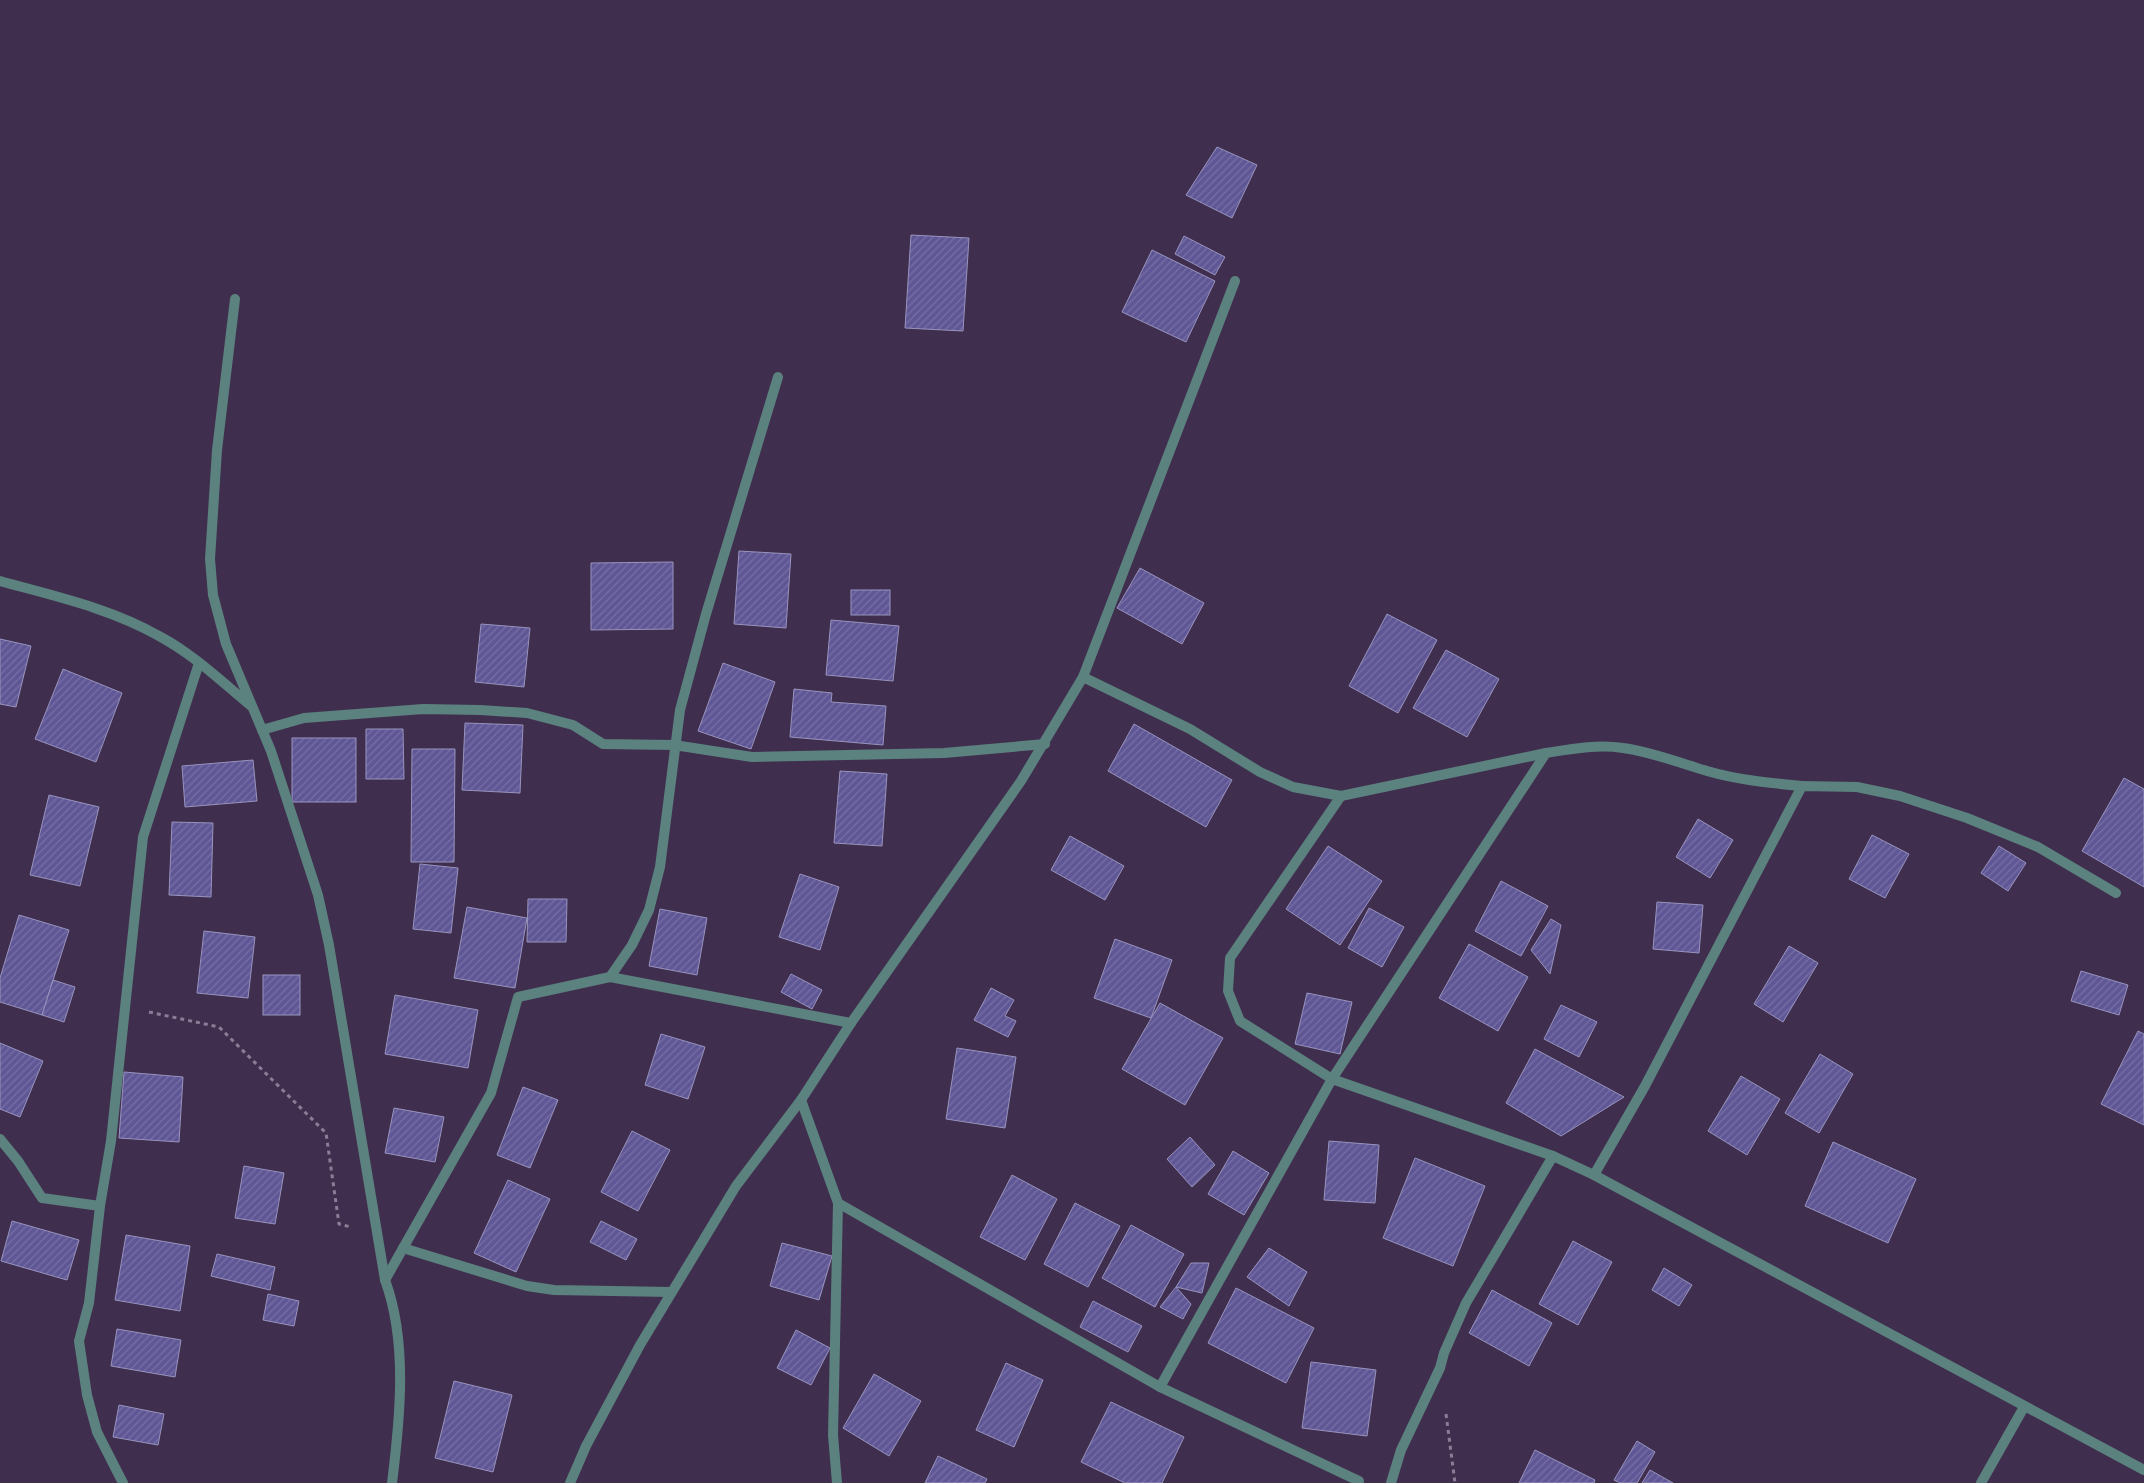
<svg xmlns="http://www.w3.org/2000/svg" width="2144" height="1483" viewBox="0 0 2144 1483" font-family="Helvetica,sans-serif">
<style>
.building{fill:url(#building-hatch);stroke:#9894be}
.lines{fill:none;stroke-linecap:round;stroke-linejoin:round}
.path{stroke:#8a7d95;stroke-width:3;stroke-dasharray:4 4;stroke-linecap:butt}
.street{stroke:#5b827e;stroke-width:10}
</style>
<defs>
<pattern id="building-hatch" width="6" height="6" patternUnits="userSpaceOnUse" patternTransform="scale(1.25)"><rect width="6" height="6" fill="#5f5695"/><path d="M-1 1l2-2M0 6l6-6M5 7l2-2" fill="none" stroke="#776fa5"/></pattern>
</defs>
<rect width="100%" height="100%" fill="#402e4f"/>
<g class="building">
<path d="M 1217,147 L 1257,165 L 1232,218 L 1186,195 Z"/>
<path d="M 911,235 L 969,238 L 963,331 L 905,328 Z"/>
<path d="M 1184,236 L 1225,257 L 1215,275 L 1175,254 Z"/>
<path d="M 1152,250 L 1215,281 L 1186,342 L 1122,312 Z"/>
<path d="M 739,551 L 791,554 L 786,628 L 734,624 Z"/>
<path d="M 673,562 L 673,629 L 591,630 L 591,563 Z"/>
<path d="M 1140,568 L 1204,603 L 1182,644 L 1117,608 Z"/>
<rect x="851" y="590" width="39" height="25"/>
<path d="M 1387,614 L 1437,640 L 1398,713 L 1349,686 Z"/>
<path d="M 831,620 L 899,626 L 893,681 L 826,675 Z"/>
<path d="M 481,624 L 530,628 L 524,687 L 475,682 Z"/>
<path d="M 0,639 L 31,646 L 16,707 L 0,704 Z"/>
<path d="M 1446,650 L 1499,679 L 1467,737 L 1413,708 Z"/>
<path d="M 723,663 L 775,682 L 751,749 L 698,731 Z"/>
<path d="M 63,669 L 122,693 L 96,762 L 35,739 Z"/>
<path d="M 794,689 L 832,693 L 831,702 L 886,706 L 883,745 L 790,737 Z"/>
<path d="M 465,723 L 523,725 L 520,793 L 462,790 Z"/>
<path d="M 1134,724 L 1232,780 L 1206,827 L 1108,771 Z"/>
<path d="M 366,729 L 403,729 L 404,779 L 366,779 Z"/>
<rect x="292" y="738" width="64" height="64"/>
<path d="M 412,749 L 455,749 L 454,862 L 411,862 Z"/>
<path d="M 253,760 L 257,801 L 185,807 L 182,766 Z"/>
<path d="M 840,771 L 887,774 L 882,846 L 834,843 Z"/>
<path d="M 2124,778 L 2144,789 L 2144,887 L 2082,851 Z"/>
<path d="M 49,795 L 99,807 L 80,886 L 30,875 Z"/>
<path d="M 1698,819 L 1733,840 L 1710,878 L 1676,857 Z"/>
<path d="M 172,822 L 213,823 L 211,897 L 169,895 Z"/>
<path d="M 1872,835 L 1909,854 L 1885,898 L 1849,879 Z"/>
<path d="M 1070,836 L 1124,866 L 1105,900 L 1051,870 Z"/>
<path d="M 1328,846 L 1382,881 L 1340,945 L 1286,909 Z"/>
<path d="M 1999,846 L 2026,863 L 2008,891 L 1981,873 Z"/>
<path d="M 420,864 L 458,868 L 451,933 L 413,929 Z"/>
<path d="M 800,874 L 839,887 L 820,950 L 779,937 Z"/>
<path d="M 1501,881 L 1548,906 L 1521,956 L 1475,931 Z"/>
<path d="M 528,899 L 567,899 L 566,942 L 527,942 Z"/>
<path d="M 1657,902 L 1703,905 L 1699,953 L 1653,949 Z"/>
<path d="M 467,907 L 527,918 L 515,988 L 454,978 Z"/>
<path d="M 1369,908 L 1404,927 L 1382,967 L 1348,948 Z"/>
<path d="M 660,909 L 707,918 L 697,975 L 649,966 Z"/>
<path d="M 19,915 L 69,930 L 42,1015 L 0,1002 L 0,978 Z"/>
<path d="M 1551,919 L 1561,925 L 1550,974 L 1531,950 Z"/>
<path d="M 204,931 L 255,937 L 248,998 L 197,993 Z"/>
<path d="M 1115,939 L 1172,960 L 1151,1018 L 1094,998 Z"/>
<path d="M 1469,944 L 1528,977 L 1498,1031 L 1439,998 Z"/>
<path d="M 1789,946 L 1818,963 L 1783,1022 L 1754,1004 Z"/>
<path d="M 2081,971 L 2128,985 L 2119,1015 L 2071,1001 Z"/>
<path d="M 791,974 L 822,990 L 812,1009 L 781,992 Z"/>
<rect x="263" y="975" width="37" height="40"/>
<path d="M 53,980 L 75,987 L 64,1022 L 42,1015 Z"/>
<path d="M 991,988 L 1014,1000 L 1005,1016 L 1016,1021 L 1008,1037 L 974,1020 Z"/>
<path d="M 1307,993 L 1352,1002 L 1340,1054 L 1295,1044 Z"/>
<path d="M 395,995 L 478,1010 L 468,1068 L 385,1054 Z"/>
<path d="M 1160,1003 L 1223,1038 L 1185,1105 L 1122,1069 Z"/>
<path d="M 1561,1005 L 1597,1022 L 1579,1057 L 1544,1039 Z"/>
<path d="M 2138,1031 L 2144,1034 L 2144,1125 L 2101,1104 Z"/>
<path d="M 661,1034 L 705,1047 L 688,1099 L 645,1085 Z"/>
<path d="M 0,1043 L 43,1061 L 20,1117 L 0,1109 Z"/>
<path d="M 957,1048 L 1016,1057 L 1005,1128 L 946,1119 Z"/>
<path d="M 1535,1049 L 1624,1097 L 1561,1136 L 1506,1103 Z"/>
<path d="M 1820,1054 L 1853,1074 L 1819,1133 L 1785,1113 Z"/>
<path d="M 124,1072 L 183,1077 L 179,1142 L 119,1138 Z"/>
<path d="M 1741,1076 L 1780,1099 L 1747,1155 L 1708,1131 Z"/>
<path d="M 523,1087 L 558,1100 L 530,1168 L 497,1155 Z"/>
<path d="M 394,1108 L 444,1117 L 435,1162 L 385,1153 Z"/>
<path d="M 632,1131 L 670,1150 L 638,1211 L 601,1192 Z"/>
<path d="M 1190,1137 L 1215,1165 L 1192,1187 L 1167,1159 Z"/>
<path d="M 1329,1141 L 1379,1145 L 1375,1203 L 1324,1200 Z"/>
<path d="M 1833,1142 L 1916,1179 L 1888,1243 L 1805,1206 Z"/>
<path d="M 1233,1151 L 1269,1173 L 1244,1215 L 1208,1194 Z"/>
<path d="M 1415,1158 L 1485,1186 L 1453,1266 L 1383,1238 Z"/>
<path d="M 244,1166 L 284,1173 L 275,1224 L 235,1218 Z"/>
<path d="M 1012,1175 L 1057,1199 L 1025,1260 L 980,1237 Z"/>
<path d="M 508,1180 L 550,1199 L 516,1272 L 474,1253 Z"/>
<path d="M 1075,1203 L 1120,1226 L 1088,1287 L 1044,1264 Z"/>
<path d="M 12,1221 L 79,1240 L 67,1280 L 1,1261 Z"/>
<path d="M 601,1221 L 637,1239 L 626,1260 L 590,1242 Z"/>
<path d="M 1131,1225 L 1184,1254 L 1155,1307 L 1102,1278 Z"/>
<path d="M 126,1235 L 190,1246 L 180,1311 L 115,1300 Z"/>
<path d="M 1573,1241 L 1612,1262 L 1578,1325 L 1539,1304 Z"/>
<path d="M 782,1243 L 832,1256 L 819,1300 L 770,1286 Z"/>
<path d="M 1269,1248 L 1307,1272 L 1289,1306 L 1247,1277 Z"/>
<path d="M 217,1254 L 275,1267 L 270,1290 L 211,1276 Z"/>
<path d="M 1191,1263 L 1209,1263 L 1202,1293 L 1176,1287 Z"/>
<path d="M 1664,1268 L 1692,1285 L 1679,1306 L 1652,1290 Z"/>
<path d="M 1176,1287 L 1191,1304 L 1183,1319 L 1160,1307 Z"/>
<path d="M 1236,1288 L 1314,1328 L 1286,1383 L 1208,1343 Z"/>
<path d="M 1492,1290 L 1552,1323 L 1529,1366 L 1469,1333 Z"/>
<path d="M 268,1294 L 299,1301 L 294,1326 L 263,1320 Z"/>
<path d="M 1093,1301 L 1142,1326 L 1128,1352 L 1080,1327 Z"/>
<path d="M 117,1329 L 181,1340 L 175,1377 L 111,1366 Z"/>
<path d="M 796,1330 L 830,1348 L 811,1385 L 777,1368 Z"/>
<path d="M 1311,1362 L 1376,1370 L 1367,1436 L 1302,1428 Z"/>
<path d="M 1006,1363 L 1043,1380 L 1014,1447 L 976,1430 Z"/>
<path d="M 874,1374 L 921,1401 L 889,1456 L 843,1428 Z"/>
<path d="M 454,1381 L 512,1395 L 493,1472 L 435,1458 Z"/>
<path d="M 1111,1402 L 1184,1437 L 1162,1483 L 1125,1483 L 1081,1462 Z"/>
<path d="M 119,1405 L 164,1414 L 158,1445 L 113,1437 Z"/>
<path d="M 1637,1441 L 1655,1452 L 1637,1483 L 1620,1483 L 1614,1480 Z"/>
<path d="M 1535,1450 L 1595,1480 L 1594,1483 L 1519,1483 Z"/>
<path d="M 938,1456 L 987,1479 L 985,1483 L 925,1483 Z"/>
<path d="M 1650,1470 L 1673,1483 L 1642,1483 Z"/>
</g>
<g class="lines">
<g class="path">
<path d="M 149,1012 L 219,1027 L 326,1133 L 339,1224 L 351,1227"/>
<path d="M 1446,1414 L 1455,1483"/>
</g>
<g class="street">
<path d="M 235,299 L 217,450 L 210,559 L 213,595 L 226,644 L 271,751 L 318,895 L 329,945 L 385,1280 C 408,1342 400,1419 392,1483"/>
<path d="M 0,581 C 54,596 110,608 159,636 C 193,654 222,682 251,706"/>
<path d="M 1083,677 L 1190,729 L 1260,772 L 1293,787 L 1341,796 L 1546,753"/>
<path d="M 262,730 L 304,718 L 423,709 L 480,710 L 527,713 L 573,725 L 603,744 L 674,745 L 752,757 L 944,753 L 1045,744"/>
<path d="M 1341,796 L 1230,958 L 1228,991 L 1240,1021 L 1332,1079 L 1553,1156"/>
<path d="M 610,977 L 851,1023"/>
<path d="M 801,1100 L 838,1203 L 833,1435 L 837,1483"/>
<path d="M 0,1139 L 18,1161 L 42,1198 L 100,1206 L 89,1303 L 79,1341 L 87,1395 L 97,1432 L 123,1483"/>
<path d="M 1594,1175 L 1645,1086 L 1802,786 L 1857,787 L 1900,796 L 1967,818 L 2038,847 L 2116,893"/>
<path d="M 838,1203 L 1160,1387 L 1332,1079 L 1546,753 C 1571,749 1598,744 1623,748 C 1653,752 1679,763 1707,771 C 1738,780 1770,783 1802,786"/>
<path d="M 100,1206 L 111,1141 L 143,837 L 199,663"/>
<path d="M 403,1248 L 527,1286 L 554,1290 L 671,1292"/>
<path d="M 385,1280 L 491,1093 L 518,997 L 610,977 L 632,945 L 649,910 L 660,867 L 680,710 L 706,614 L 778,377"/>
<path d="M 1160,1387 L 1359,1481"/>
<path d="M 570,1483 L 586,1446 L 640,1345 L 736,1186 L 801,1100 L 851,1023 L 1021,781 L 1083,677 L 1235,281"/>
<path d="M 1391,1483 L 1401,1450 L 1440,1368 L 1444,1353 L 1466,1303 L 1553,1156 L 1594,1175 L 2144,1470"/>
<path d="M 1981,1483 L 2024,1407"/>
</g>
</g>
</svg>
